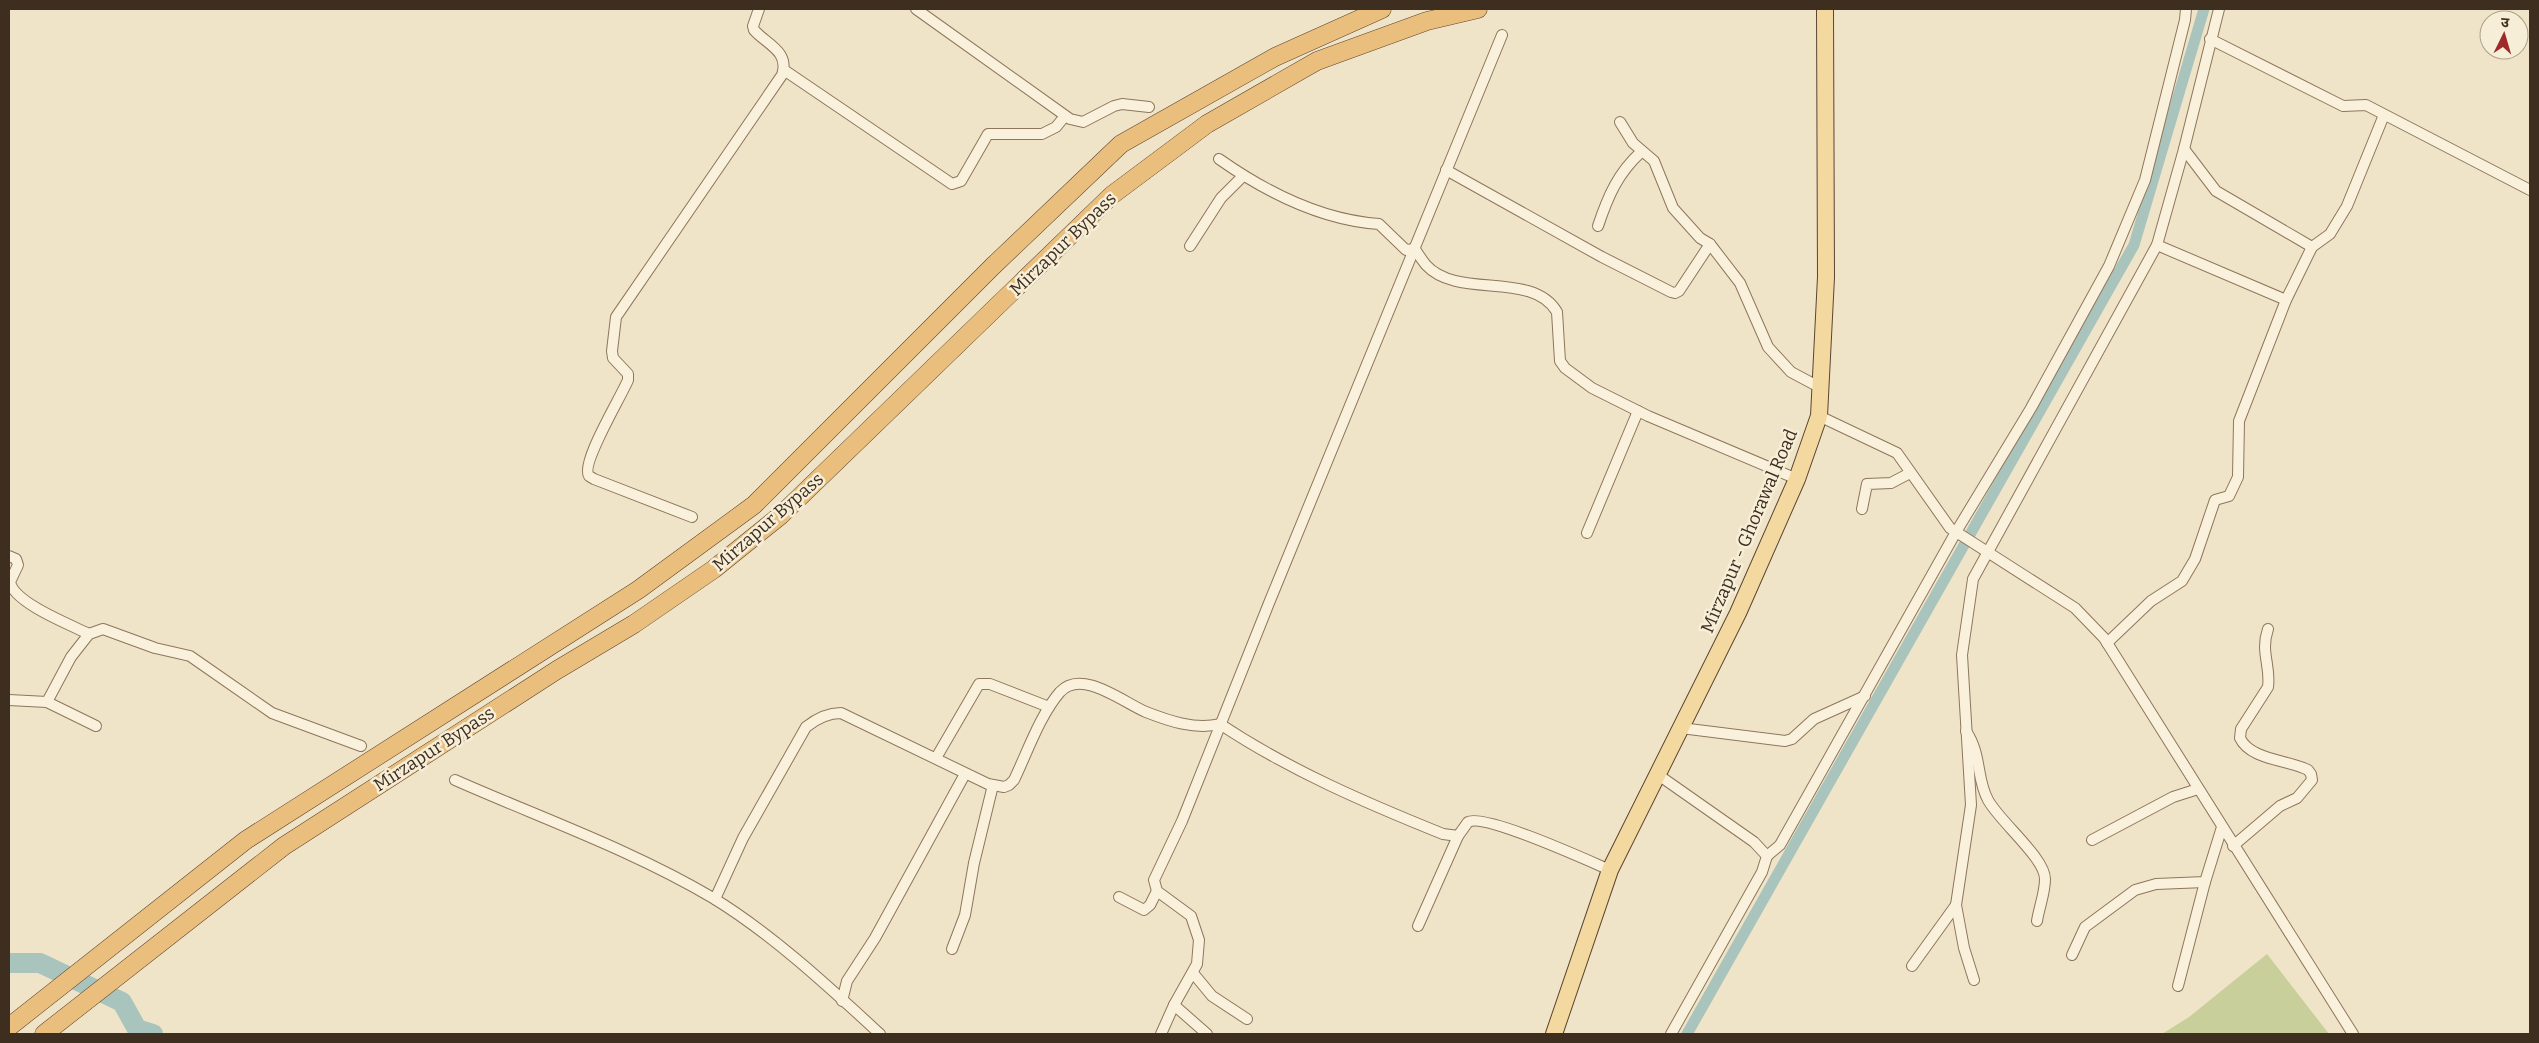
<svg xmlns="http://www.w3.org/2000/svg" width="2539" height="1043" viewBox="0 0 2539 1043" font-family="Bitter,'Noto Sans Devanagari',serif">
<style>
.green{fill:#c9cf9b}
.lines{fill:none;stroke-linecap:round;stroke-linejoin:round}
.canal{stroke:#a9c4bc;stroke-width:11}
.river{stroke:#a9c4bc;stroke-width:20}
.minor-casing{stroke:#8d765c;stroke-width:12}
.primary-casing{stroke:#5b4430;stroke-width:18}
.trunk-casing{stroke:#5b4430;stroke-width:19}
.minor{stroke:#faf1dc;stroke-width:10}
.primary{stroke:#f3d9a0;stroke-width:16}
.trunk{stroke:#eabe7c;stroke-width:18}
.labels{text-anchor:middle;stroke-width:5;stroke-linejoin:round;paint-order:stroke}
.street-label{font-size:18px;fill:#3d2e20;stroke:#f7eed8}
</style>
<rect width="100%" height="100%" fill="#f0e4c8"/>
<path class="green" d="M 2267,954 L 2329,1034 L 2162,1034 L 2189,1017 Z"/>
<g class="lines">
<path class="canal" d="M 1687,1034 L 2134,245 L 2204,9"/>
<path class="river" d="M 9,963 L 40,963 L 122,1002 L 137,1029 L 153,1034"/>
<defs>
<g id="minor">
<path d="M 916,9 L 1070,119 L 1083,122 L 1114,106 L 1122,104 L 1149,107"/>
<path d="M 2210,39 L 2343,106 L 2366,105 L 2530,190"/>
<path d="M 784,70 L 952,184 L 961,181 L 988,134 L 1042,134 L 1056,127 L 1065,116"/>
<path d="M 1620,122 L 1633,143 L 1654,161 L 1673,208 L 1700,238 L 1710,244 L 1740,283 L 1768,347 L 1791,372 L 1821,388"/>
<path d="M 2184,149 L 2216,191 L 2312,247"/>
<path d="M 1219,159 C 1266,192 1320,220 1379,224 L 1406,250 L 1415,249 C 1418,254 1422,260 1426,265 C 1458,300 1532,270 1557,312 L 1560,361 L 1565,368 L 1592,388 L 1648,416 L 1797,479"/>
<path d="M 1446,170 L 1602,257 L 1671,292 L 1675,293 L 1679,291 L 1710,244"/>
<path d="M 1598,226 C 1608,196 1618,173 1641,152"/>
<path d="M 2157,245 L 2286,300"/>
<path d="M 1190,246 L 1221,198 L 1243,176"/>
<path d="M 1819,416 L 1897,453 L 1950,528 L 2075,608 L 2104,638 L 2353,1034"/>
<path d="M 1862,509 L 1867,484 L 1891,483 L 1910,473"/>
<path d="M 692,517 L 594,479 L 589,476 C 580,464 621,397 628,380 L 628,374 L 613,358 L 612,351 L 616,317 L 782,75 C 790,51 766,44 754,30 L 753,26 L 759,9"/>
<path d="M 1587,533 L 1638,411"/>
<path d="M 9,556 L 16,559 L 18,565 L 10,582 C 14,603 71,625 89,634"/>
<path d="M 2107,643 L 2151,601 L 2182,581 L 2195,559 L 2215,500 L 2229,496 L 2238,477 L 2239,421 L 2286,300 L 2312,247 L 2330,234 L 2347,206 L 2384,115"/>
<path d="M 9,700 L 47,702 L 96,726"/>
<path d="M 47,702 L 71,657 L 89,634 L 103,629 L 155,648 L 190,656 L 272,713 L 361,746"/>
<path d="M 1681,728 L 1785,741 L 1792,739 L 1814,719 L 1865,696"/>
<path d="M 1966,731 C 1982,755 1976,778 1988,800 C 2000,822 2045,858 2045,879 C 2045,893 2039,908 2037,921"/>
<path d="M 936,758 L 979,684 L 990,684 L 1049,707"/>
<path d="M 1657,774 L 1754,842 L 1767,856 L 1762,872 L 1671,1034"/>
<path d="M 455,780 C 541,818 632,850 713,898 C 772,934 829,987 880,1034"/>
<path d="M 2092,840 L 2173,797 L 2198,789"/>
<path d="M 2233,846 L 2280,806 L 2297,798 L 2312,780 L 2311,774 L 2308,770 C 2289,760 2250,760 2240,738 L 2241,729 L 2268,687 C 2271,666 2260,652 2268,629"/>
<path d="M 1767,856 L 1780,845 L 1956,532 L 2031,408 L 2109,266 L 2145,180 L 2185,20 L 2186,9"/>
<path d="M 1119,897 L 1144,910 L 1150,905 L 1157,891"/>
<path d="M 715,899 L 743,838 L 806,727 C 816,719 828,713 841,713 L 988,784 L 1004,787 L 1009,785 L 1014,780 C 1027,753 1040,715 1060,692 C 1082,668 1124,703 1146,712 C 1169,721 1195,730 1220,724 C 1289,770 1366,803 1443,834 L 1458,836 L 1468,822 C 1484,813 1589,861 1610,870"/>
<path d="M 1418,926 L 1458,836"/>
<path d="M 952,949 L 965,915 L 974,863 L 993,785"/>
<path d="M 2072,955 L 2085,927 L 2135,890 L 2156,884 L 2205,882 L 2222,827"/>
<path d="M 1912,966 L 1956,905"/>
<path d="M 1193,973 L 1212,996 L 1247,1019"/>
<path d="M 1974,980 L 1964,948 L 1956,905 L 1971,805 L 1962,655 L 1973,579 L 2157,245 L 2184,149 L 2219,9"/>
<path d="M 2178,986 L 2205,882"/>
<path d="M 842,1001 L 847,981 L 875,938 L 965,774"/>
<path d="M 1174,1005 L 1207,1034"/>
<path d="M 1161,1034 L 1174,1005 L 1197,964 L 1199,940 L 1191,916 L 1157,891 L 1154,880 L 1182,821 L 1269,603 L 1502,35"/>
</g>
<path id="primary" d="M 1554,1034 L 1610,870 L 1738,613 L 1797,479 L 1819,416 L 1826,277 L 1825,9"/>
<g id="trunk">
<path d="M 9,1027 L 246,840 L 638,590 L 754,505 L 993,266 L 1121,144 L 1275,57 L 1382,9"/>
<path d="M 44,1034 L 284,846 L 557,670 L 634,624 L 714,569 L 781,515 L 1112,195 L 1207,124 L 1317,61 L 1427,21 L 1478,9"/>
</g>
</defs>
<use href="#minor" class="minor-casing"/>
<use href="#primary" class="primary-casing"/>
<use href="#trunk" class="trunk-casing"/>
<use href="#minor" class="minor"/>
<use href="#primary" class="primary"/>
<use href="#trunk" class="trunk"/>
</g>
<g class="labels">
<g class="street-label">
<text transform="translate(1063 244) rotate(-44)" y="6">Mirzapur Bypass</text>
<text transform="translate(768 522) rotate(-41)" y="6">Mirzapur Bypass</text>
<text transform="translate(1749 531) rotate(-67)" y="6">Mirzapur - Ghorawal Road</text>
<text transform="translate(434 749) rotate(-33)" y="6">Mirzapur Bypass</text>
</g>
</g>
<rect width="2539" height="1043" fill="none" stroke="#3d2e20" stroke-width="20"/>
<g transform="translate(2504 35) rotate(5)"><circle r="24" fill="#f7eed8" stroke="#ada18e"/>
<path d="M0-4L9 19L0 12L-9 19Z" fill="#9e2a2b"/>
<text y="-8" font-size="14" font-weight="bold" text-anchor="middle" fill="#3d2e20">उ</text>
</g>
</svg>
